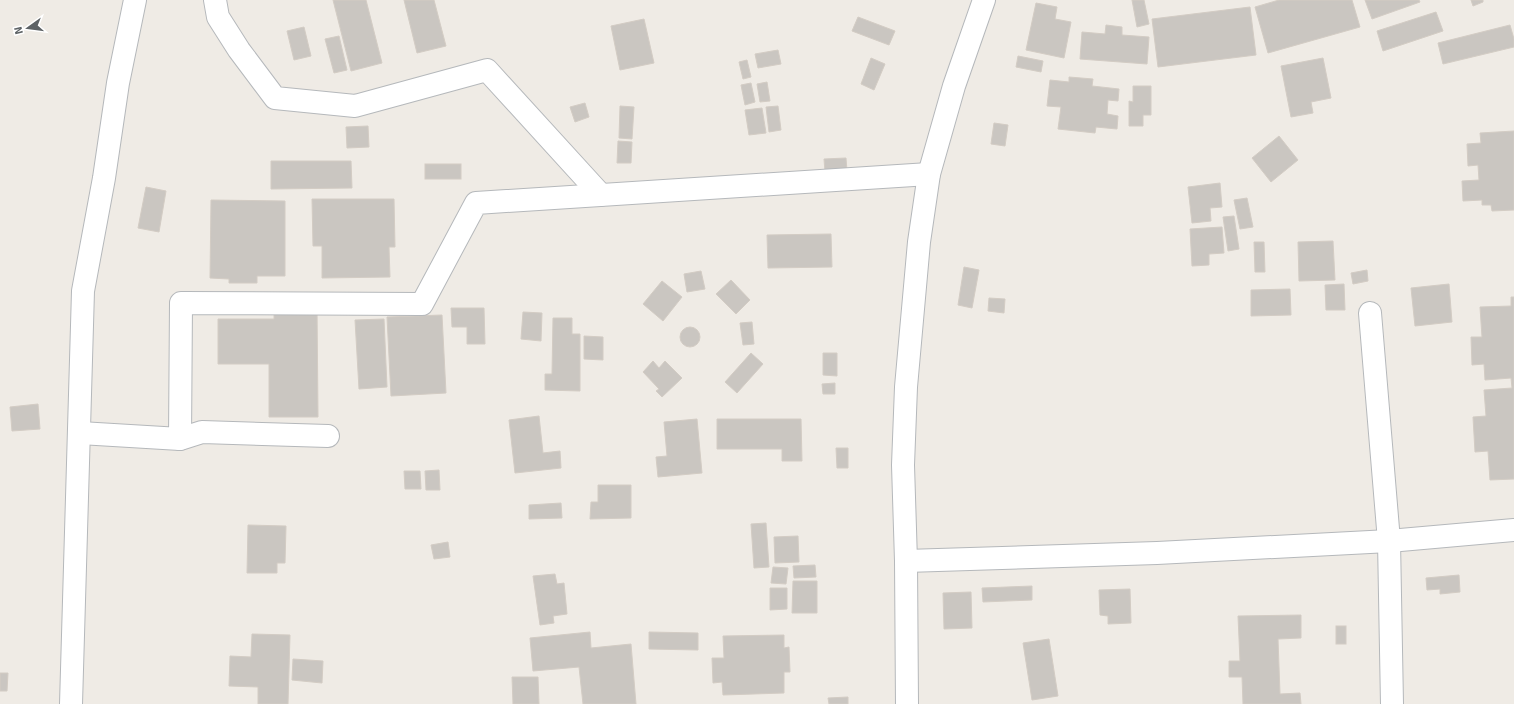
<svg xmlns="http://www.w3.org/2000/svg" width="1514" height="704" viewBox="0 0 1514 704" font-family="Signika,sans-serif">
<style>
.building{fill:#cac6c1;stroke:#d3ccc4}
.lines{fill:none;stroke-linecap:round;stroke-linejoin:round}
.minor-casing{stroke:#b5b8bb;stroke-width:24}
.minor{stroke:#fff;stroke-width:22}
</style>
<rect width="100%" height="100%" fill="#efebe5"/>
<g class="building">
<path d="M 333,0 L 366,0 L 382,63 L 351,71 Z"/>
<path d="M 404,0 L 434,0 L 446,46 L 417,53 Z"/>
<path d="M 1132,0 L 1144,0 L 1149,24 L 1137,27 Z"/>
<path d="M 1279,0 L 1352,0 L 1360,27 L 1268,53 L 1255,7 Z"/>
<path d="M 1365,0 L 1419,0 L 1420,2 L 1372,19 Z"/>
<path d="M 1471,0 L 1483,0 L 1483,2 L 1473,6 Z"/>
<path d="M 1036,3 L 1057,7 L 1055,19 L 1071,22 L 1064,58 L 1026,50 Z"/>
<path d="M 1250,7 L 1256,55 L 1158,67 L 1152,19 Z"/>
<path d="M 1436,12 L 1443,31 L 1383,51 L 1377,31 Z"/>
<path d="M 858,17 L 895,31 L 889,45 L 852,31 Z"/>
<path d="M 644,19 L 654,63 L 620,70 L 611,26 Z"/>
<path d="M 1106,25 L 1122,27 L 1122,35 L 1149,37 L 1147,64 L 1080,59 L 1082,32 L 1105,34 Z"/>
<path d="M 1510,25 L 1514,39 L 1514,47 L 1443,64 L 1438,43 Z"/>
<path d="M 304,27 L 311,56 L 294,60 L 287,31 Z"/>
<path d="M 339,36 L 347,70 L 334,73 L 325,39 Z"/>
<path d="M 778,50 L 781,64 L 758,68 L 755,54 Z"/>
<path d="M 1018,56 L 1043,61 L 1041,72 L 1016,67 Z"/>
<path d="M 871,58 L 885,64 L 874,90 L 861,84 Z"/>
<path d="M 1323,58 L 1331,98 L 1311,102 L 1313,113 L 1291,117 L 1281,66 Z"/>
<path d="M 747,60 L 751,77 L 743,79 L 739,62 Z"/>
<path d="M 1069,77 L 1093,79 L 1092,86 L 1119,89 L 1118,101 L 1108,100 L 1107,114 L 1118,116 L 1117,129 L 1096,127 L 1095,133 L 1058,129 L 1061,107 L 1047,106 L 1050,80 L 1069,82 Z"/>
<path d="M 767,82 L 770,101 L 760,102 L 757,84 Z"/>
<path d="M 751,83 L 755,102 L 745,105 L 741,85 Z"/>
<path d="M 1133,86 L 1151,86 L 1151,115 L 1143,115 L 1143,126 L 1129,126 L 1129,101 L 1133,102 Z"/>
<path d="M 585,103 L 589,117 L 575,122 L 570,107 Z"/>
<path d="M 620,106 L 634,107 L 632,139 L 619,138 Z"/>
<path d="M 778,106 L 781,130 L 769,132 L 766,107 Z"/>
<path d="M 762,108 L 766,133 L 749,135 L 745,110 Z"/>
<path d="M 994,123 L 1008,125 L 1005,146 L 991,144 Z"/>
<path d="M 368,126 L 369,147 L 347,148 L 346,127 Z"/>
<path d="M 1514,131 L 1514,210 L 1492,211 L 1491,205 L 1482,205 L 1482,200 L 1463,201 L 1462,181 L 1479,180 L 1478,165 L 1468,166 L 1467,144 L 1481,143 L 1480,133 Z"/>
<path d="M 1279,136 L 1298,160 L 1271,182 L 1252,158 Z"/>
<path d="M 618,141 L 632,142 L 631,163 L 617,163 Z"/>
<path d="M 846,158 L 847,171 L 825,172 L 824,159 Z"/>
<path d="M 271,161 L 351,161 L 352,188 L 271,189 Z"/>
<rect x="425" y="164" width="36" height="15"/>
<path d="M 1220,183 L 1222,207 L 1210,208 L 1211,221 L 1192,223 L 1188,187 Z"/>
<path d="M 146,187 L 166,191 L 159,232 L 138,228 Z"/>
<path d="M 1247,198 L 1253,227 L 1240,229 L 1234,200 Z"/>
<path d="M 312,199 L 394,199 L 395,247 L 389,247 L 390,277 L 322,278 L 322,246 L 313,246 Z"/>
<path d="M 211,200 L 285,201 L 285,276 L 257,276 L 257,283 L 229,283 L 229,279 L 210,278 Z"/>
<path d="M 1234,216 L 1239,249 L 1228,251 L 1223,217 Z"/>
<path d="M 1222,227 L 1224,253 L 1209,254 L 1209,265 L 1192,266 L 1190,229 Z"/>
<path d="M 831,234 L 832,267 L 768,268 L 767,235 Z"/>
<path d="M 1333,241 L 1335,280 L 1299,281 L 1298,242 Z"/>
<path d="M 1254,242 L 1264,242 L 1265,272 L 1255,272 Z"/>
<path d="M 964,267 L 979,270 L 972,308 L 958,305 Z"/>
<path d="M 1367,270 L 1368,281 L 1353,284 L 1351,273 Z"/>
<path d="M 701,271 L 705,289 L 687,292 L 684,274 Z"/>
<path d="M 731,280 L 750,300 L 736,314 L 716,294 Z"/>
<path d="M 662,281 L 682,297 L 663,321 L 643,304 Z"/>
<path d="M 1344,284 L 1345,310 L 1326,310 L 1325,285 Z"/>
<path d="M 1449,284 L 1452,322 L 1415,326 L 1411,288 Z"/>
<path d="M 1290,289 L 1291,315 L 1251,316 L 1251,290 Z"/>
<path d="M 1511,297 L 1514,297 L 1514,479 L 1490,480 L 1488,451 L 1475,452 L 1473,417 L 1486,416 L 1484,390 L 1512,388 L 1511,378 L 1485,380 L 1484,364 L 1472,365 L 1471,337 L 1482,337 L 1480,307 L 1511,306 Z"/>
<path d="M 989,298 L 1005,299 L 1004,313 L 988,311 Z"/>
<path d="M 274,306 L 317,307 L 318,417 L 269,417 L 269,364 L 218,364 L 218,319 L 274,319 Z"/>
<path d="M 451,308 L 484,308 L 485,344 L 467,344 L 467,327 L 452,327 Z"/>
<path d="M 523,312 L 542,313 L 541,341 L 521,339 Z"/>
<path d="M 442,315 L 446,393 L 391,396 L 387,317 Z"/>
<path d="M 553,318 L 572,318 L 572,334 L 580,334 L 580,391 L 545,390 L 545,374 L 552,374 Z"/>
<path d="M 384,319 L 387,387 L 359,389 L 355,320 Z"/>
<path d="M 752,322 L 754,344 L 743,345 L 740,323 Z"/>
<circle cx="690" cy="337" r="10"/>
<path d="M 584,336 L 603,337 L 603,360 L 584,359 Z"/>
<path d="M 751,353 L 763,364 L 737,393 L 725,382 Z"/>
<path d="M 823,353 L 837,353 L 837,376 L 823,375 Z"/>
<path d="M 653,361 L 659,368 L 665,361 L 682,378 L 662,397 L 656,391 L 659,389 L 643,372 Z"/>
<path d="M 835,383 L 835,394 L 823,394 L 822,384 Z"/>
<path d="M 38,404 L 40,429 L 12,431 L 10,407 Z"/>
<path d="M 539,416 L 543,453 L 560,451 L 561,468 L 515,473 L 509,420 Z"/>
<path d="M 697,419 L 702,473 L 658,477 L 656,457 L 667,456 L 664,422 Z"/>
<path d="M 717,419 L 801,419 L 802,461 L 782,461 L 782,449 L 717,449 Z"/>
<path d="M 836,448 L 848,448 L 848,468 L 837,468 Z"/>
<path d="M 439,470 L 440,490 L 426,490 L 425,471 Z"/>
<path d="M 404,471 L 420,471 L 421,489 L 405,489 Z"/>
<path d="M 598,485 L 631,485 L 631,518 L 590,519 L 591,502 L 598,502 Z"/>
<path d="M 561,503 L 562,518 L 529,519 L 529,505 Z"/>
<path d="M 766,523 L 769,567 L 754,568 L 751,524 Z"/>
<path d="M 248,525 L 286,526 L 285,563 L 277,563 L 277,573 L 247,573 Z"/>
<path d="M 798,536 L 799,562 L 775,563 L 774,537 Z"/>
<path d="M 448,542 L 450,557 L 434,559 L 431,545 Z"/>
<path d="M 815,565 L 816,577 L 794,578 L 793,566 Z"/>
<path d="M 773,567 L 788,568 L 786,584 L 771,583 Z"/>
<path d="M 555,574 L 557,584 L 564,583 L 567,614 L 553,616 L 554,623 L 540,625 L 533,576 Z"/>
<path d="M 1459,575 L 1460,592 L 1440,594 L 1440,589 L 1427,590 L 1426,578 Z"/>
<path d="M 793,581 L 817,581 L 817,613 L 792,613 Z"/>
<path d="M 1032,586 L 1032,600 L 983,602 L 982,588 Z"/>
<path d="M 770,588 L 787,588 L 787,609 L 770,610 Z"/>
<path d="M 1130,589 L 1131,623 L 1108,624 L 1108,616 L 1100,615 L 1099,590 Z"/>
<path d="M 971,592 L 972,628 L 944,629 L 943,593 Z"/>
<path d="M 1301,615 L 1301,638 L 1278,639 L 1280,694 L 1300,693 L 1301,704 L 1243,704 L 1242,677 L 1229,677 L 1229,661 L 1240,661 L 1238,616 Z"/>
<rect x="1336" y="626" width="10" height="18"/>
<path d="M 590,632 L 591,648 L 631,644 L 636,704 L 583,704 L 579,667 L 533,671 L 530,638 Z"/>
<path d="M 649,632 L 698,633 L 698,650 L 649,649 Z"/>
<path d="M 252,634 L 290,635 L 288,704 L 258,704 L 258,687 L 229,686 L 230,656 L 251,657 Z"/>
<path d="M 784,635 L 784,648 L 789,647 L 790,672 L 784,672 L 784,693 L 723,695 L 722,682 L 713,683 L 712,658 L 724,658 L 723,636 Z"/>
<path d="M 1049,639 L 1058,696 L 1032,700 L 1023,643 Z"/>
<path d="M 293,659 L 323,661 L 322,683 L 292,680 Z"/>
<path d="M 0,673 L 8,673 L 7,691 L 0,691 Z"/>
<path d="M 512,677 L 538,677 L 539,704 L 513,704 Z"/>
<path d="M 848,697 L 848,704 L 829,704 L 828,698 Z"/>
</g>
<g class="lines">
<defs>
<g id="minor">
<path d="M 215,0 L 218,17 L 239,50 L 275,98 L 355,106 L 487,70 L 601,195"/>
<path d="M 1370,313 L 1389,541 L 1392,704"/>
<path d="M 80,433 L 180,439 L 181,303 L 422,304 L 476,203 L 929,174"/>
<path d="M 180,439 L 202,432 L 328,436"/>
<path d="M 906,561 L 1157,553 L 1389,541 L 1514,530"/>
<path d="M 71,704 L 83,291 L 104,178 L 118,83 L 135,0"/>
<path d="M 907,704 L 906,561 L 903,465 L 906,387 L 919,242 L 929,174 L 954,86 L 984,0"/>
</g>
</defs>
<use href="#minor" class="minor-casing"/>
<use href="#minor" class="minor"/>
</g>
<g transform="translate(28 28) rotate(256)" stroke="#ffffff" stroke-width="3" paint-order="stroke">
<path d="M0-3L7 15L0 10L-7 15Z" fill="#5d6265"/>
<text y="-6" font-size="11" font-weight="bold" text-anchor="middle" fill="#5d6265">N</text>
</g>
</svg>
